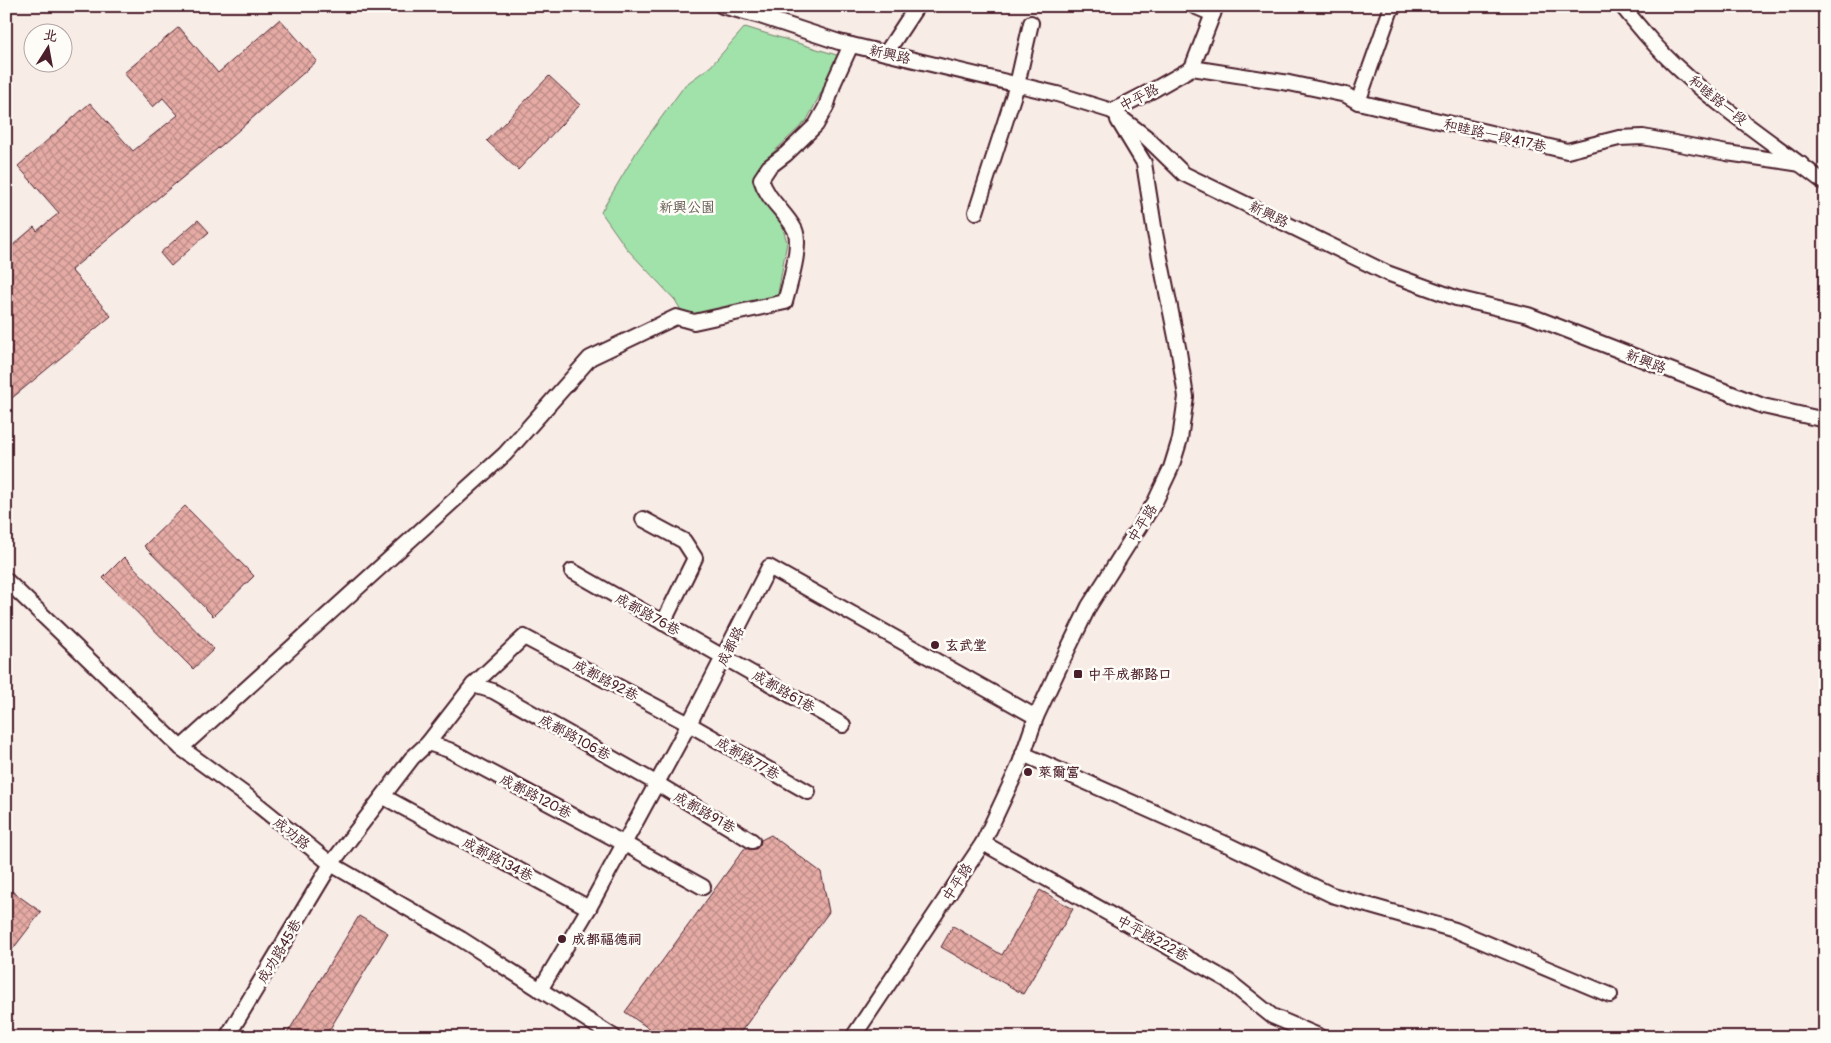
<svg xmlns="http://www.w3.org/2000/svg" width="1831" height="1043" viewBox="0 0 1831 1043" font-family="Pangolin,'LXGW WenKai TC',sans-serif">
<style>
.park{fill:#a1e1aa;stroke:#76806a}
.building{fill:url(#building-cross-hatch);stroke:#4a1f2b}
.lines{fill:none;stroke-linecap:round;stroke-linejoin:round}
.minor-casing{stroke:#4a1f2b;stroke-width:18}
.minor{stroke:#fdfcf7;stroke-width:14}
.poi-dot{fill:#4a1f2b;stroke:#fdfcf7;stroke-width:2}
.labels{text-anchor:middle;stroke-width:5;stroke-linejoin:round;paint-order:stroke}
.street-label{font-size:14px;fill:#4a1f2b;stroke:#fdfcf7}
.park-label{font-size:14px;fill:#645951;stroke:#fdfcf7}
.poi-label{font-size:14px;font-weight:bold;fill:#4a1f2b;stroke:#fdfcf7;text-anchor:start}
</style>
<defs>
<pattern id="building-cross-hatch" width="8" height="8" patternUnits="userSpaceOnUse" patternTransform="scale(1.25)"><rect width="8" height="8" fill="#e6aba5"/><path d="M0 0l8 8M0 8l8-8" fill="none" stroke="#bc8b87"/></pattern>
</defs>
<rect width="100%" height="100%" fill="#f8ece7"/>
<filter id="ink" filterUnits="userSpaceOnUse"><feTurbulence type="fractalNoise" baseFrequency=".02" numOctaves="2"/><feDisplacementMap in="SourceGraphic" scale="10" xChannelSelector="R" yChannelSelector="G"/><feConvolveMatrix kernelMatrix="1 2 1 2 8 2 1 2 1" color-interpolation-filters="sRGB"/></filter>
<g filter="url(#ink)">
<path class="park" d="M 745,27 L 840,56 L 807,120 L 761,164 L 756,187 L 766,205 L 779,216 L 787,242 L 777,299 L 685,317 L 675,300 L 627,249 L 601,212 L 637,151 L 685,85 L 711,66 Z"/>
<g class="building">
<path d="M 280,19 L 317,61 L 223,144 L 71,270 L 111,316 L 6,403 L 6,251 L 34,227 L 37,231 L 59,213 L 18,166 L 90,103 L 133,151 L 178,115 L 163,98 L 153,107 L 124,73 L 179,27 L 218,73 Z"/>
<path d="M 549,76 L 580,105 L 518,170 L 487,141 Z"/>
<path d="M 198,220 L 209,232 L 171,266 L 160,253 Z"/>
<path d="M 185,506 L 254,576 L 213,616 L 144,546 Z"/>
<path d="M 124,557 L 214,649 L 193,669 L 103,578 Z"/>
<path d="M 771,835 L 821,872 L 829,912 L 737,1037 L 661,1037 L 625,1012 L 744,849 L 756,849 L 760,845 L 761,840 Z"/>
<path d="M 6,887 L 41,912 L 6,958 Z"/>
<path d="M 1040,890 L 1073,909 L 1023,994 L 941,947 L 953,926 L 1002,955 Z"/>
<path d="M 359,916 L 388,933 L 325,1037 L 285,1037 Z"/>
</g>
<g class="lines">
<defs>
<g id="minor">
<path d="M 722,6 L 760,16 L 839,42 L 1057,94 L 1112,111 L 1146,137 L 1184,174 L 1387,273 L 1456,298 L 1528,315 L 1763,406 L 1825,420"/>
<path d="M 1194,6 L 1213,14"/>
<path d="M 1622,6 C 1640,28 1658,50 1679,69 C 1724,111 1776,145 1825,183"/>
<path d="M 886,53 L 917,6"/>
<path d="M 1192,68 L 1289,83 L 1346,95 L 1358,102 L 1567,151 L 1619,138 L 1643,137 L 1727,153 L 1801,164"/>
<path d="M 1358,102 L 1391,9 L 1395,6"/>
<path d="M 1112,111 L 1155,89 L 1192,68 L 1216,6"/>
<path d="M 976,212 L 1017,85 L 1031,23"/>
<path d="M 643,519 L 684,541 L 695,558 L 663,623"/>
<path d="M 572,571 L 843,725"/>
<path d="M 6,580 L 181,748 L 247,796 L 331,864 L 461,939 L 614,1037"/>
<path d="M 473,685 L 493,691 L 656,783 L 752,841"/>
<path d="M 428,743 L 449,750 L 623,843 L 703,887"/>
<path d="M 181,748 L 505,454 L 590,358 L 676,317 L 694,322 L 785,302 C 789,286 802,246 795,230 C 786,212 767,200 761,179 L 769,167 L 786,154 L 816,125 L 826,107 L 834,82 L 851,45"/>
<path d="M 1023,754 L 1228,845 L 1332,895 L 1455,930 L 1610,995"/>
<path d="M 384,797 L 589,908"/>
<path d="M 983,843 L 1227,980 L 1272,1016 L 1321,1037"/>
<path d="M 540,990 L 589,908 L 689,724 L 769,567 L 1036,717"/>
<path d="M 227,1037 L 331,864 L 412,758 L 428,743 L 473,685 L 524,637 L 689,724 L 808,792"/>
<path d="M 853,1037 L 983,843 L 1019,766 L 1036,717 L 1066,653 L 1089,606 L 1155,502 L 1171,468 L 1180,439 L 1186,397 L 1179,352 L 1155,233 L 1144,163 L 1118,120"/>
</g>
</defs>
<use href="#minor" class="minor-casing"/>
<use href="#minor" class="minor"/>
</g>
</g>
<g class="poi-dot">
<circle cx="935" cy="645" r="5"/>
<rect x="1073" y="669" width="10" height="10" rx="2.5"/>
<circle cx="1028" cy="772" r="5"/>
<circle cx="562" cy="939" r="5"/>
</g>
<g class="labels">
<g class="street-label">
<text transform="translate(890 54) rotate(13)" y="5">新興路</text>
<text transform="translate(1139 97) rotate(-27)" y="5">中平路</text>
<text transform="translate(1718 100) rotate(39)" y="5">和睦路一段</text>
<text transform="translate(1495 135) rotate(13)" y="5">和睦路一段417巷</text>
<text transform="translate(1269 214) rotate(26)" y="5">新興路</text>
<text transform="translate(1646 361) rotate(21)" y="5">新興路</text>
<text transform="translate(1142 523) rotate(-58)" y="5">中平路</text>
<text transform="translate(648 614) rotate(29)" y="5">成都路76巷</text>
<text transform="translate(730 646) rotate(-63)" y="5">成都路</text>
<text transform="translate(606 680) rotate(28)" y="5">成都路92巷</text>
<text transform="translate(784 691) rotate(30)" y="5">成都路61巷</text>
<text transform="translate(575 737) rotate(29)" y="5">成都路106巷</text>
<text transform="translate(748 758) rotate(30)" y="5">成都路77巷</text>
<text transform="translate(536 796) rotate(28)" y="5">成都路120巷</text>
<text transform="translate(705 812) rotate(30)" y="5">成都路91巷</text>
<text transform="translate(292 833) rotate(39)" y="5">成功路</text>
<text transform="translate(498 859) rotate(28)" y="5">成都路134巷</text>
<text transform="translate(957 882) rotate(-57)" y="5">中平路</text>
<text transform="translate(1153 938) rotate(29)" y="5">中平路222巷</text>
<text transform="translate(279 951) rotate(-59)" y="5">成功路45巷</text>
</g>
<g class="park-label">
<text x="687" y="212">新興公園</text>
</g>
<g class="poi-label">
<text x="945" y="650">玄武堂</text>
<text x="1088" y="679">中平成都路口</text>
<text x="1038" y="777">萊爾富</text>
<text x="572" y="944">成都福德祠</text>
</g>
</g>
<rect width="1831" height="1043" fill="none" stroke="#fdfcf7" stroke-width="25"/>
<rect x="12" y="12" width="1806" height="1018" fill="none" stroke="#4a1f2b" stroke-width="2" filter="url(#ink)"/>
<g transform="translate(48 48) rotate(11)"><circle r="24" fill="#fdfcf7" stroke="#b5a4a5"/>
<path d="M0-4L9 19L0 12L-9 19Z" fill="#4a1f2b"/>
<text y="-8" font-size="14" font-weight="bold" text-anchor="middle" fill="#4a1f2b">北</text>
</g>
</svg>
